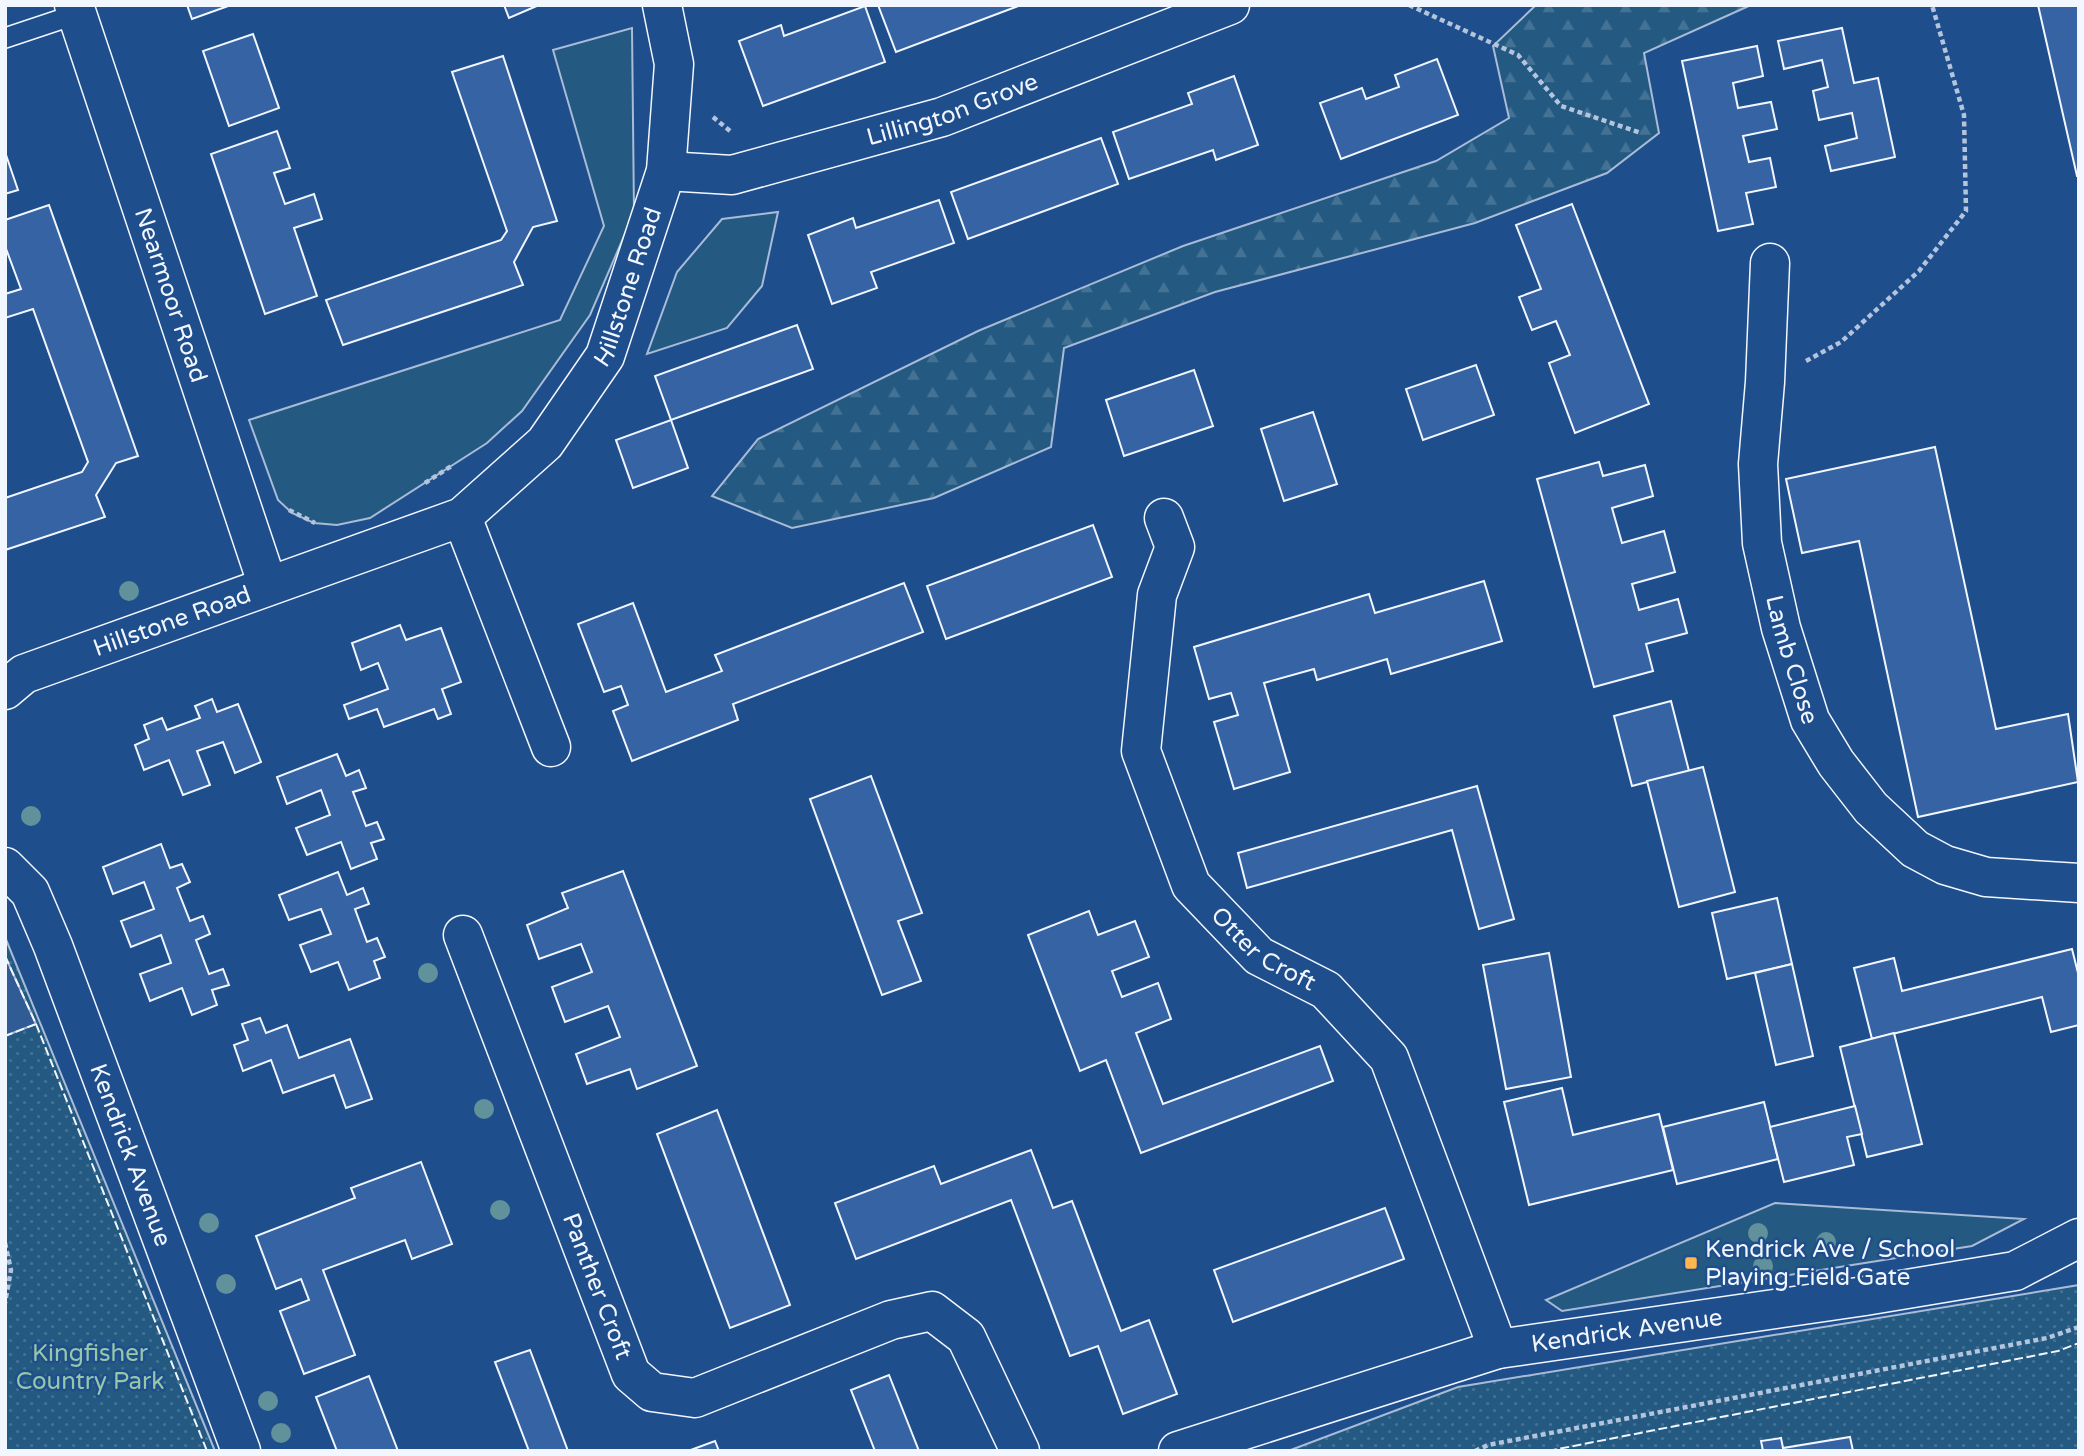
<svg xmlns="http://www.w3.org/2000/svg" width="2084" height="1456" viewBox="0 0 2084 1456" font-family="'Varela Round',sans-serif">
<style>
.grass{fill:#245a82;stroke:#a8bbd7;stroke-width:2}
.forest{fill:url(#forest-firs);stroke:#a8bbd7;stroke-width:2}
.park{fill:url(#park-dots);stroke:#a8bbd7;stroke-width:2}
.parking{fill:#305b95;stroke:#a8bbd7;stroke-width:2}
.building{fill:#3563a3;stroke:#f2f6ff;stroke-width:2}
.lines{fill:none;stroke-linecap:round;stroke-linejoin:round}
.service-casing{stroke:#f2f6ff;stroke-width:22}
.minor-casing{stroke:#f2f6ff;stroke-width:41}
.path{stroke:#b3c4dc;stroke-width:4.5;stroke-dasharray:5 3.5;stroke-linecap:butt}
.service{stroke:#1f4e8c;stroke-width:19}
.minor{stroke:#1f4e8c;stroke-width:38}
.fence{stroke:#f2f6ff;stroke-width:2;stroke-dasharray:9 3.5;stroke-linecap:butt}
.tree{fill:#61919a}
.poi-dot{fill:#ffb74d;stroke:#1f4e8c;stroke-width:2.5}
.labels{text-anchor:middle;stroke-width:5;stroke-linejoin:round;paint-order:stroke}
.street-label{font-size:24px;fill:#f2f6ff;stroke:#1f4e8c}
.poi-label{font-size:24px;fill:#f2f6ff;stroke:#1f4e8c;text-anchor:start}
.park-label{font-size:24px;fill:#97c8a6;stroke:#1f4e8c}
</style>
<defs>
<pattern id="forest-firs" width="22" height="20" patternUnits="userSpaceOnUse" patternTransform="scale(1.75)"><rect width="22" height="20" fill="#245a82"/><path d="M5 1l3.5 6h-7zM16 11l3.5 6h-7z" fill="#447295"/></pattern>
<pattern id="park-dots" width="8" height="8" patternUnits="userSpaceOnUse" patternTransform="scale(1.75)"><rect width="8" height="8" fill="#245a82"/><path d="M2 2h.1M6 6h.1" fill="none" stroke="#447295" stroke-width="1.8" stroke-linecap="round"/></pattern>
</defs>
<rect width="100%" height="100%" fill="#1f4e8c"/>
<g class="grass">
<path d="M 632,28 L 634,213 L 590,315 L 522,411 L 487,443 L 370,518 L 337,525 L 314,523 L 292,513 L 278,500 L 249,420 L 560,320 L 604,226 L 553,50 Z"/>
<path d="M 778,212 L 762,286 L 727,328 L 647,354 L 677,272 L 722,219 Z"/>
<path d="M 1775,1203 L 2024,1219 L 1972,1246 L 1562,1311 L 1546,1300 Z"/>
</g>
<path class="forest" d="M 1536,5 L 1751,5 L 1644,53 L 1659,133 L 1607,173 L 1475,223 L 1215,292 L 1064,348 L 1051,447 L 934,498 L 792,528 L 712,496 L 758,439 L 978,331 L 1183,246 L 1436,161 L 1509,118 L 1493,46 Z"/>
<g class="park">
<path d="M 5,937 L 215,1451 L 5,1451 Z"/>
<path d="M 2079,1285 L 2079,1451 L 1288,1451 L 1458,1387 Z"/>
</g>
<path class="parking" d="M 5,956 L 36,1024 L 5,1036 Z"/>
<g class="building">
<path d="M 187,5 L 231,5 L 192,19 Z"/>
<path d="M 504,5 L 539,5 L 509,18 Z"/>
<path d="M 878,5 L 1021,5 L 896,52 Z"/>
<path d="M 2038,5 L 2079,5 L 2079,176 L 2077,176 Z"/>
<path d="M 865,6 L 885,62 L 763,106 L 739,41 L 781,25 L 784,36 Z"/>
<path d="M 1842,28 L 1854,83 L 1878,78 L 1895,157 L 1831,171 L 1825,146 L 1857,138 L 1852,113 L 1819,120 L 1813,91 L 1828,87 L 1822,60 L 1784,69 L 1778,41 Z"/>
<path d="M 253,34 L 279,108 L 229,126 L 203,51 Z"/>
<path d="M 1757,46 L 1763,76 L 1733,83 L 1738,108 L 1771,102 L 1777,129 L 1743,136 L 1749,162 L 1770,158 L 1776,187 L 1746,193 L 1753,224 L 1718,231 L 1682,61 Z"/>
<path d="M 503,56 L 557,221 L 533,227 L 514,262 L 523,285 L 343,345 L 326,300 L 501,240 L 507,231 L 452,72 Z"/>
<path d="M 1437,59 L 1458,115 L 1341,159 L 1320,103 L 1362,88 L 1366,99 L 1399,87 L 1395,75 Z"/>
<path d="M 1234,76 L 1258,145 L 1216,160 L 1213,150 L 1129,179 L 1113,132 L 1192,104 L 1188,93 Z"/>
<path d="M 277,131 L 290,168 L 274,173 L 285,204 L 314,194 L 322,219 L 294,228 L 317,296 L 265,314 L 211,154 Z"/>
<path d="M 1101,138 L 1118,184 L 968,239 L 951,192 Z"/>
<path d="M 5,152 L 18,190 L 5,194 Z"/>
<path d="M 939,200 L 954,243 L 871,272 L 877,288 L 832,304 L 808,235 L 853,218 L 856,228 Z"/>
<path d="M 1572,204 L 1649,404 L 1575,433 L 1549,363 L 1570,355 L 1556,321 L 1532,330 L 1519,297 L 1541,289 L 1516,225 Z"/>
<path d="M 49,205 L 138,456 L 116,463 L 96,495 L 105,517 L 5,550 L 5,498 L 82,472 L 88,462 L 33,309 L 5,318 L 5,294 L 21,289 L 5,246 L 5,220 Z"/>
<path d="M 797,325 L 813,369 L 671,420 L 655,376 Z"/>
<path d="M 1476,365 L 1494,415 L 1423,440 L 1406,389 Z"/>
<path d="M 1194,370 L 1213,426 L 1124,456 L 1106,400 Z"/>
<path d="M 1313,412 L 1337,484 L 1284,501 L 1261,429 Z"/>
<path d="M 671,420 L 688,468 L 633,488 L 616,440 Z"/>
<path d="M 1935,447 L 1996,729 L 2068,714 L 2078,782 L 1918,817 L 1859,541 L 1802,553 L 1786,479 Z"/>
<path d="M 1599,462 L 1603,476 L 1645,465 L 1653,496 L 1612,508 L 1622,543 L 1664,531 L 1675,572 L 1632,584 L 1639,610 L 1678,599 L 1687,633 L 1646,644 L 1653,671 L 1594,687 L 1537,479 Z"/>
<path d="M 1093,525 L 1112,577 L 946,639 L 927,586 Z"/>
<path d="M 1484,581 L 1502,641 L 1391,674 L 1387,659 L 1317,680 L 1314,669 L 1264,683 L 1290,772 L 1234,789 L 1214,722 L 1238,715 L 1231,693 L 1209,699 L 1194,647 L 1369,594 L 1375,613 Z"/>
<path d="M 904,583 L 923,632 L 733,704 L 738,720 L 632,761 L 613,711 L 628,705 L 621,686 L 604,692 L 578,624 L 633,603 L 666,692 L 722,671 L 715,655 Z"/>
<path d="M 400,625 L 406,640 L 441,628 L 461,682 L 442,689 L 451,714 L 438,719 L 434,709 L 384,727 L 377,709 L 349,719 L 344,705 L 388,689 L 378,663 L 361,670 L 352,643 Z"/>
<path d="M 212,699 L 217,712 L 238,704 L 261,762 L 235,773 L 223,742 L 197,751 L 210,785 L 183,795 L 169,760 L 144,770 L 135,745 L 149,739 L 144,725 L 162,718 L 167,730 L 200,718 L 195,706 Z"/>
<path d="M 1671,701 L 1689,771 L 1632,786 L 1614,716 Z"/>
<path d="M 337,754 L 346,776 L 359,770 L 366,788 L 353,792 L 366,826 L 377,822 L 384,839 L 371,843 L 377,859 L 351,869 L 341,842 L 307,855 L 296,828 L 330,815 L 321,790 L 287,804 L 277,777 Z"/>
<path d="M 1703,767 L 1735,892 L 1679,907 L 1647,781 Z"/>
<path d="M 871,776 L 922,913 L 898,921 L 921,981 L 882,995 L 810,799 Z"/>
<path d="M 1477,786 L 1514,919 L 1479,929 L 1452,830 L 1247,888 L 1238,853 Z"/>
<path d="M 161,844 L 170,868 L 182,864 L 190,882 L 177,888 L 190,921 L 203,916 L 210,934 L 196,940 L 209,974 L 223,969 L 229,985 L 212,990 L 217,1005 L 192,1015 L 182,988 L 150,1001 L 140,974 L 171,963 L 161,935 L 131,947 L 121,921 L 154,909 L 144,882 L 113,894 L 103,867 Z"/>
<path d="M 623,871 L 697,1066 L 637,1089 L 630,1069 L 587,1084 L 576,1054 L 620,1037 L 608,1006 L 565,1022 L 552,987 L 592,972 L 581,944 L 539,959 L 527,925 L 568,908 L 562,893 Z"/>
<path d="M 338,872 L 347,895 L 363,888 L 369,904 L 355,909 L 367,942 L 377,938 L 385,957 L 374,961 L 380,978 L 349,990 L 338,962 L 311,972 L 300,945 L 331,934 L 321,909 L 289,920 L 279,895 Z"/>
<path d="M 1777,898 L 1792,964 L 1727,979 L 1712,913 Z"/>
<path d="M 1089,911 L 1098,935 L 1135,921 L 1149,957 L 1112,971 L 1122,997 L 1158,983 L 1171,1019 L 1136,1033 L 1163,1104 L 1320,1046 L 1333,1081 L 1141,1153 L 1106,1060 L 1080,1071 L 1028,935 Z"/>
<path d="M 2072,949 L 2079,977 L 2079,1025 L 2051,1032 L 2042,997 L 1872,1039 L 1854,968 L 1894,958 L 1902,991 Z"/>
<path d="M 1549,953 L 1571,1077 L 1506,1089 L 1483,965 Z"/>
<path d="M 1792,964 L 1813,1056 L 1776,1065 L 1755,973 Z"/>
<path d="M 260,1018 L 266,1033 L 287,1025 L 299,1058 L 350,1039 L 372,1099 L 346,1108 L 334,1075 L 283,1093 L 271,1060 L 243,1071 L 234,1045 L 248,1040 L 242,1024 Z"/>
<path d="M 1894,1033 L 1922,1144 L 1867,1157 L 1840,1047 Z"/>
<path d="M 1562,1088 L 1573,1135 L 1659,1114 L 1673,1170 L 1529,1205 L 1504,1102 Z"/>
<path d="M 1764,1102 L 1778,1159 L 1677,1184 L 1663,1127 Z"/>
<path d="M 1855,1106 L 1862,1134 L 1847,1137 L 1854,1165 L 1784,1182 L 1770,1127 Z"/>
<path d="M 717,1110 L 790,1305 L 730,1328 L 657,1134 Z"/>
<path d="M 1031,1150 L 1053,1208 L 1072,1201 L 1121,1331 L 1149,1320 L 1177,1394 L 1123,1414 L 1098,1346 L 1070,1356 L 1011,1200 L 856,1259 L 835,1203 L 934,1166 L 941,1184 Z"/>
<path d="M 421,1162 L 452,1244 L 412,1259 L 405,1240 L 323,1270 L 355,1355 L 304,1374 L 280,1311 L 309,1300 L 301,1279 L 276,1289 L 256,1236 L 355,1198 L 351,1188 Z"/>
<path d="M 1385,1208 L 1404,1259 L 1233,1322 L 1214,1270 Z"/>
<path d="M 530,1350 L 568,1451 L 529,1451 L 495,1362 Z"/>
<path d="M 889,1375 L 919,1451 L 875,1451 L 851,1390 Z"/>
<path d="M 369,1376 L 398,1451 L 337,1451 L 316,1397 Z"/>
<path d="M 1850,1437 L 1853,1451 L 1763,1451 L 1761,1441 L 1781,1438 L 1783,1448 Z"/>
<path d="M 715,1441 L 719,1451 L 688,1451 Z"/>
</g>
<g class="lines">
<defs>
<path id="service" d="M 5,38 L 77,14"/>
<g id="minor">
<path id="s1" d="M 74,5 L 268,586"/>
<path id="s2" d="M 666,171 L 732,175 L 942,117 L 1230,5"/>
<path id="s3" d="M 1770,263 L 1765,382 L 1758,464 L 1762,543 L 1781,628 L 1810,720 L 1836,763 L 1871,808 L 1915,849 L 1945,865 L 1986,877 L 2079,883"/>
<path d="M 462,517 L 551,747"/>
<path id="s4" d="M 1164,518 L 1175,547 L 1157,595 L 1141,751 L 1191,885 L 1259,956 L 1326,990 L 1389,1058 L 1498,1349"/>
<path id="s5" d="M 5,690 L 24,674 L 462,517 L 545,443 L 605,356 L 666,171 L 674,64 L 662,5"/>
<path id="s6" d="M 5,867 L 30,892 L 53,946 L 241,1451"/>
<path id="s7" d="M 463,935 L 631,1374 L 652,1392 L 695,1398 L 891,1320 L 932,1311 L 966,1337 L 1020,1451"/>
<path id="s8" d="M 1178,1451 L 1498,1349 L 1865,1296 L 2015,1271 L 2079,1238"/>
</g>
</defs>
<use href="#service" class="service-casing"/>
<use href="#minor" class="minor-casing"/>
<g class="path">
<path d="M 1409,5 L 1518,55 L 1561,106 L 1641,133"/>
<path d="M 713,117 L 730,131"/>
<path d="M 1806,361 L 1841,342 L 1919,271 L 1966,211 L 1964,115 L 1932,5"/>
<path d="M 425,483 L 453,465"/>
<path d="M 289,510 L 315,523"/>
<path d="M 5,1243 L 11,1270 L 5,1303"/>
<path d="M 1475,1451 L 1488,1445 L 2047,1338 L 2079,1327"/>
</g>
<use href="#service" class="service"/>
<use href="#minor" class="minor"/>
<g class="fence">
<path d="M 5,956 L 36,1024 L 5,1036"/>
<path d="M 36,1024 L 207,1451"/>
<path d="M 1548,1451 L 2058,1351 L 2079,1343"/>
</g>
</g>
<g class="tree">
<circle cx="129" cy="591" r="10"/>
<circle cx="31" cy="816" r="10"/>
<circle cx="428" cy="973" r="10"/>
<circle cx="484" cy="1109" r="10"/>
<circle cx="500" cy="1210" r="10"/>
<circle cx="209" cy="1223" r="10"/>
<circle cx="1758" cy="1233" r="10"/>
<circle cx="1826" cy="1242" r="10"/>
<circle cx="1763" cy="1266" r="10"/>
<circle cx="226" cy="1284" r="10"/>
<circle cx="268" cy="1401" r="10"/>
<circle cx="281" cy="1433" r="10"/>
</g>
<rect class="poi-dot" x="1684" y="1256" width="14" height="14" rx="3.5"/>
<g class="labels">
<g class="street-label">
<text dy="8" stroke="none"><textPath href="#s2" startOffset="296">Lillington Grove</textPath></text>
<text dy="8" stroke="none"><textPath href="#s5" startOffset="780">Hillstone Road</textPath></text>
<text dy="8" stroke="none"><textPath href="#s1" startOffset="306">Nearmoor Road</textPath></text>
<text dy="8" stroke="none"><textPath href="#s5" startOffset="182">Hillstone Road</textPath></text>
<text dy="8" stroke="none"><textPath href="#s3" startOffset="401">Lamb Close</textPath></text>
<text dy="8" stroke="none"><textPath href="#s4" startOffset="480">Otter Croft</textPath></text>
<text dy="8" stroke="none"><textPath href="#s6" startOffset="317">Kendrick Avenue</textPath></text>
<text dy="8" stroke="none"><textPath href="#s7" startOffset="376">Panther Croft</textPath></text>
<text dy="8" stroke="none"><textPath href="#s8" startOffset="466">Kendrick Avenue</textPath></text>
</g>
<g class="poi-label">
<text x="1705" y="1257">Kendrick Ave / School<tspan x="1705" dy="28">Playing Field Gate</tspan></text>
</g>
<g class="park-label">
<text x="90" y="1361">Kingfisher<tspan x="90" dy="28">Country Park</tspan></text>
</g>
</g>
<rect width="2084" height="1456" fill="none" stroke="#f2f6ff" stroke-width="14"/>
</svg>
